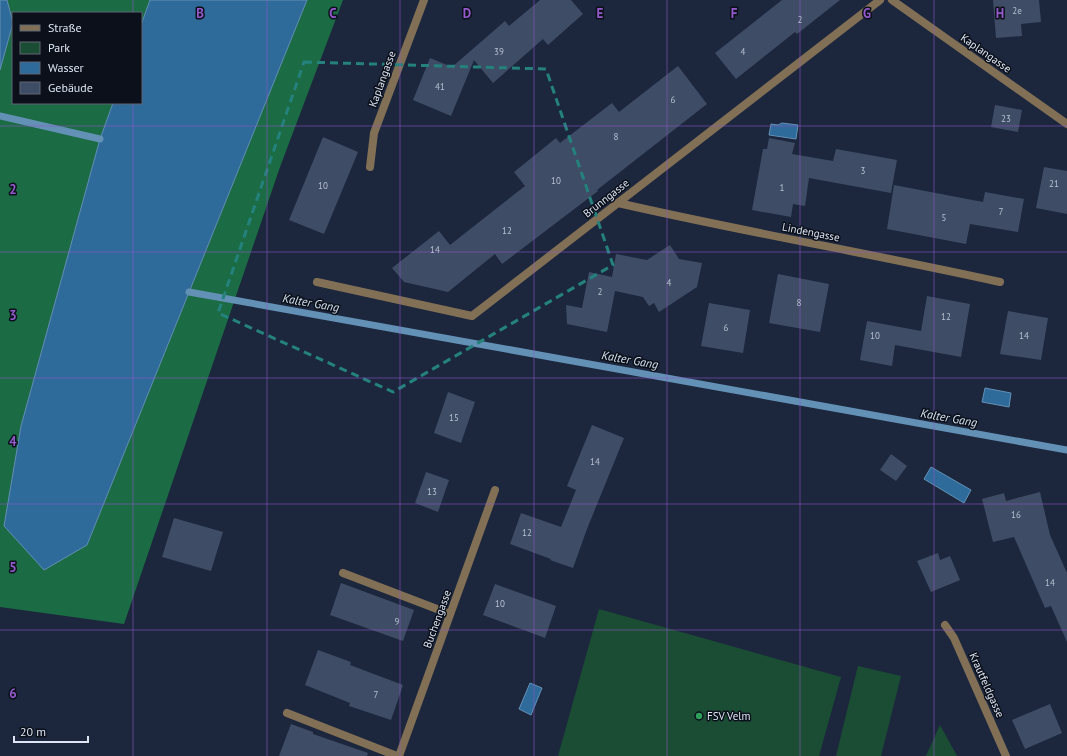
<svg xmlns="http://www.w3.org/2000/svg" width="1067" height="756" viewBox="0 0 1067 756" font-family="'PT Sans',sans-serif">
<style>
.green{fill:#1b4d34}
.forest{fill:#1b6b45}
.water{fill:#2e6b9a;stroke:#6390b5}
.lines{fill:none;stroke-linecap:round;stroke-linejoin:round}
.stream{stroke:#6390b5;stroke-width:7}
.building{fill:#3f4c65}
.service{stroke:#827056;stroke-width:8}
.minor{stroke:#827056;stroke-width:8}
.marked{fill:none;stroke:#24817c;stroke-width:3;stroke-dasharray:8 5;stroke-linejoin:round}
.grid{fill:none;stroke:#945acc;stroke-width:1;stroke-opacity:0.55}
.leisure-dot{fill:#2e9e5b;stroke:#0b101a;stroke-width:1.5}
.labels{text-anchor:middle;stroke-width:3;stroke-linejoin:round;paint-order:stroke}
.number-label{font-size:9px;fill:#b6c0d1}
.street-label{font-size:11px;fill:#dee6f5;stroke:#0b101a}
.poi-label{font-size:11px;fill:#dee6f5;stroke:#0b101a;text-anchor:start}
.water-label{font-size:12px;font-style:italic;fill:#d3e2f0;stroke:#0b101a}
.grid-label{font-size:13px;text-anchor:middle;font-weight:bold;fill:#945acc;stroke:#0b101a;stroke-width:3;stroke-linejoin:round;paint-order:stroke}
</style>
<rect width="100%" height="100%" fill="#1c273d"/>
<g class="green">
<path d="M 599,609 L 841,677 L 819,756 L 558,756 Z"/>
<path d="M 858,666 L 901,676 L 881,756 L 836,756 Z"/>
<path d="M 940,725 L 957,756 L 926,756 Z"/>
</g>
<path class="forest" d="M 7,0 L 150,0 L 141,25 L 141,13 L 13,13 L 13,103 L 113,103 L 100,139 L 21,426 L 5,526 L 87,545 L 307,0 L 343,0 L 280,167 L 124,624 L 0,607 L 0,70 L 13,23 Z"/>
<g class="water">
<path d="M 0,0 L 7,0 L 13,23 L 0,70 Z"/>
<path d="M 150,0 L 307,0 L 87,545 L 44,570 L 4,526 L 21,426 L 100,139 L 113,103 L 141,103 L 141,25 Z"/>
<path d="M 782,123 L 798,125 L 796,139 L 769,135 L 771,124 L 778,125 Z"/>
<path d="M 985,388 L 1011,393 L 1009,407 L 982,402 Z"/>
<path d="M 931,467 L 971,490 L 964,503 L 924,479 Z"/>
<path d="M 530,683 L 542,688 L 531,715 L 519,709 Z"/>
</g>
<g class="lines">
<g class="stream">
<path d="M 0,116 L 100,139"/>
<path d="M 189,292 L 1067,450"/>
</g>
</g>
<g class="building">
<path d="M 540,0 L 571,0 L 583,14 L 548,45 L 543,39 L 493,83 L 474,60 L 451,116 L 413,100 L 430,58 L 452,67 L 505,21 L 509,26 Z"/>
<path d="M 782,0 L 840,0 L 797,34 L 795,32 L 736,79 L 715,53 Z"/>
<path d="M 993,0 L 1039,0 L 1041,22 L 1021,24 L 1022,36 L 996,38 Z"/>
<path d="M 678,66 L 707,104 L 597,190 L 598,191 L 502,264 L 495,254 L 448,292 L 404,282 L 392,268 L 439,231 L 450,245 L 525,186 L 514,172 L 556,138 L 560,143 L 612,103 L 619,112 Z"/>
<path d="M 995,105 L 1022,110 L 1018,132 L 991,127 Z"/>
<path d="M 323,137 L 358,152 L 324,234 L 289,220 Z"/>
<path d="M 769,138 L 795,143 L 792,154 L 833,161 L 836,149 L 897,160 L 891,193 L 809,178 L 805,206 L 793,204 L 791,217 L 752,210 L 763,149 L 767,149 Z"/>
<path d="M 1044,167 L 1067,171 L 1067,214 L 1036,208 Z"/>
<path d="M 894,185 L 983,202 L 985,192 L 1024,199 L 1018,232 L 970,224 L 966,244 L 887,229 Z"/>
<path d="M 670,245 L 679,259 L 702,263 L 697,287 L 659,312 L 654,303 L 649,306 L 643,297 L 615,291 L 607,332 L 567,324 L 566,305 L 582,308 L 589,272 L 612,277 L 616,254 L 647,260 Z"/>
<path d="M 778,274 L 829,284 L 820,332 L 769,323 Z"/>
<path d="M 927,296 L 970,304 L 961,357 L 895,345 L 892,366 L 860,360 L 867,321 L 921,331 Z"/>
<path d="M 709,303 L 750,310 L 743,353 L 701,346 Z"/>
<path d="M 1008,311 L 1048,318 L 1041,360 L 1000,354 Z"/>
<path d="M 448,392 L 475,402 L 461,443 L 434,433 Z"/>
<path d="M 592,425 L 624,438 L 587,529 L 573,568 L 550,560 L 551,559 L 510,544 L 521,513 L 561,527 L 576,490 L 567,486 Z"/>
<path d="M 891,454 L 907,466 L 896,481 L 880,470 Z"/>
<path d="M 426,472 L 449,480 L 438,512 L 415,503 Z"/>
<path d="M 1040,492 L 1050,535 L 1067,573 L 1067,642 L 1051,606 L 1045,608 L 1014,537 L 993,542 L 982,499 L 1004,493 L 1006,501 Z"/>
<path d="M 174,518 L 223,532 L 211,571 L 162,557 Z"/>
<path d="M 938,553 L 940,560 L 950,556 L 960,580 L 931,592 L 917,561 Z"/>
<path d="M 341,583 L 414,610 L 403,641 L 330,615 Z"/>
<path d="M 495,584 L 556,606 L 545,638 L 483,615 Z"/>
<path d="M 318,650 L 351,662 L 350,665 L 403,685 L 391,720 L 349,706 L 350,703 L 305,685 Z"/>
<path d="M 1050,704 L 1062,733 L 1025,749 L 1012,720 Z"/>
<path d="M 291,724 L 313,732 L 313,734 L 368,753 L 367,756 L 279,756 Z"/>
</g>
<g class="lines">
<g class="service">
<path d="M 343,573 L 450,614"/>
<path d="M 287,713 L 397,756"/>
</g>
<g class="minor">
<path d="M 892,0 L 1067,124"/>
<path d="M 370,167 L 374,133 L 424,0"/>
<path d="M 618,203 C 745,232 873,254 1000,282"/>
<path d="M 317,282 L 472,316 L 880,0"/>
<path d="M 945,625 L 954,638 L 1006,756"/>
<path d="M 399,756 L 495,490"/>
</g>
</g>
<path class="marked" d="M 304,62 L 546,69 L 613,265 L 393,392 L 218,313 Z"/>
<path class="grid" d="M 133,0 L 133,13M 267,0 L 267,756M 400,0 L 400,756M 534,0 L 534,756M 667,0 L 667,756M 800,0 L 800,756M 934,0 L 934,756M 133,103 L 133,756M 0,126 L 1067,126M 0,252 L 1067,252M 0,378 L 1067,378M 0,504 L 1067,504M 0,630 L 1067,630"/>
<circle class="leisure-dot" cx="699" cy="716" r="4"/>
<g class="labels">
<g class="number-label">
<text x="1017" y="14">2e</text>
<text x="800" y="23">2</text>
<text x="499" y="55">39</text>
<text x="743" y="55">4</text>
<text x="440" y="90">41</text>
<text x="673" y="103">6</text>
<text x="1006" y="122">23</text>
<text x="616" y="140">8</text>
<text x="863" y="174">3</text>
<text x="556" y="184">10</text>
<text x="1054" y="187">21</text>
<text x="323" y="189">10</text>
<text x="782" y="191">1</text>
<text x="1001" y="215">7</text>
<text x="944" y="221">5</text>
<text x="507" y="234">12</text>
<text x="435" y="253">14</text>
<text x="669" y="286">4</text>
<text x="600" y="295">2</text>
<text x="799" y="306">8</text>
<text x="946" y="320">12</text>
<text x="726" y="331">6</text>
<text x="875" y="339">10</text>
<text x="1024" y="339">14</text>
<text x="454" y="421">15</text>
<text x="595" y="465">14</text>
<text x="432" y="495">13</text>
<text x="1016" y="518">16</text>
<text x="527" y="536">12</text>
<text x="1050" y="586">14</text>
<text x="500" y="607">10</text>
<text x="397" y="625">9</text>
<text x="376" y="698">7</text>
</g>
<g class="street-label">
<text transform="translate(986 53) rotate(35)" y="4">Kaplangasse</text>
<text transform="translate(382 79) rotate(-70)" y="4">Kaplangasse</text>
<text transform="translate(606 198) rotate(-38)" y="4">Brunngasse</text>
<text transform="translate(811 232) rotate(11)" y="4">Lindengasse</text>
<text transform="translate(437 619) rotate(-70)" y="4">Buchengasse</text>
<text transform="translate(987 685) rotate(66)" y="4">Krautfeldgasse</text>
</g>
<g class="poi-label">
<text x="707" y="720">FSV Velm</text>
</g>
<g class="water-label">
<text transform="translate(311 303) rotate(10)" y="4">Kalter Gang</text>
<text transform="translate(630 360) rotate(10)" y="4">Kalter Gang</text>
<text transform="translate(949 418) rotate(10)" y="4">Kalter Gang</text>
</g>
</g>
<g class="grid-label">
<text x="200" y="18">B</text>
<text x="333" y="18">C</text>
<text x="467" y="18">D</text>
<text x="600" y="18">E</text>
<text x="734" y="18">F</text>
<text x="867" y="18">G</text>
<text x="1000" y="18">H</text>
<text x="13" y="194">2</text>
<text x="13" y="320">3</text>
<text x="13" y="446">4</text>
<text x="13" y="572">5</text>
<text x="13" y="698">6</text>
</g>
<rect x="12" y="12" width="130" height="92" fill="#0b101a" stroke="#5f6672"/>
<rect x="20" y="25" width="20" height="6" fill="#827056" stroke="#5f6672"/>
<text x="48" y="32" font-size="12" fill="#dee6f5">Straße</text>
<rect x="20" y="42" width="20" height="12" fill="#1b4d34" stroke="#5f6672"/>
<text x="48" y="52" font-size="12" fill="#dee6f5">Park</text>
<rect x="20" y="62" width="20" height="12" fill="#2e6b9a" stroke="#5f6672"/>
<text x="48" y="72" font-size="12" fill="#dee6f5">Wasser</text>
<rect x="20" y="82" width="20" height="12" fill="#3f4c65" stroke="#5f6672"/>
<text x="48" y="92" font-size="12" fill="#dee6f5">Gebäude</text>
<path d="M14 736v6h74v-6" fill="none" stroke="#dee6f5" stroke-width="2"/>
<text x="20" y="736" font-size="12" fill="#dee6f5" stroke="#0b101a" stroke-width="3" paint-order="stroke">20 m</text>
</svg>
